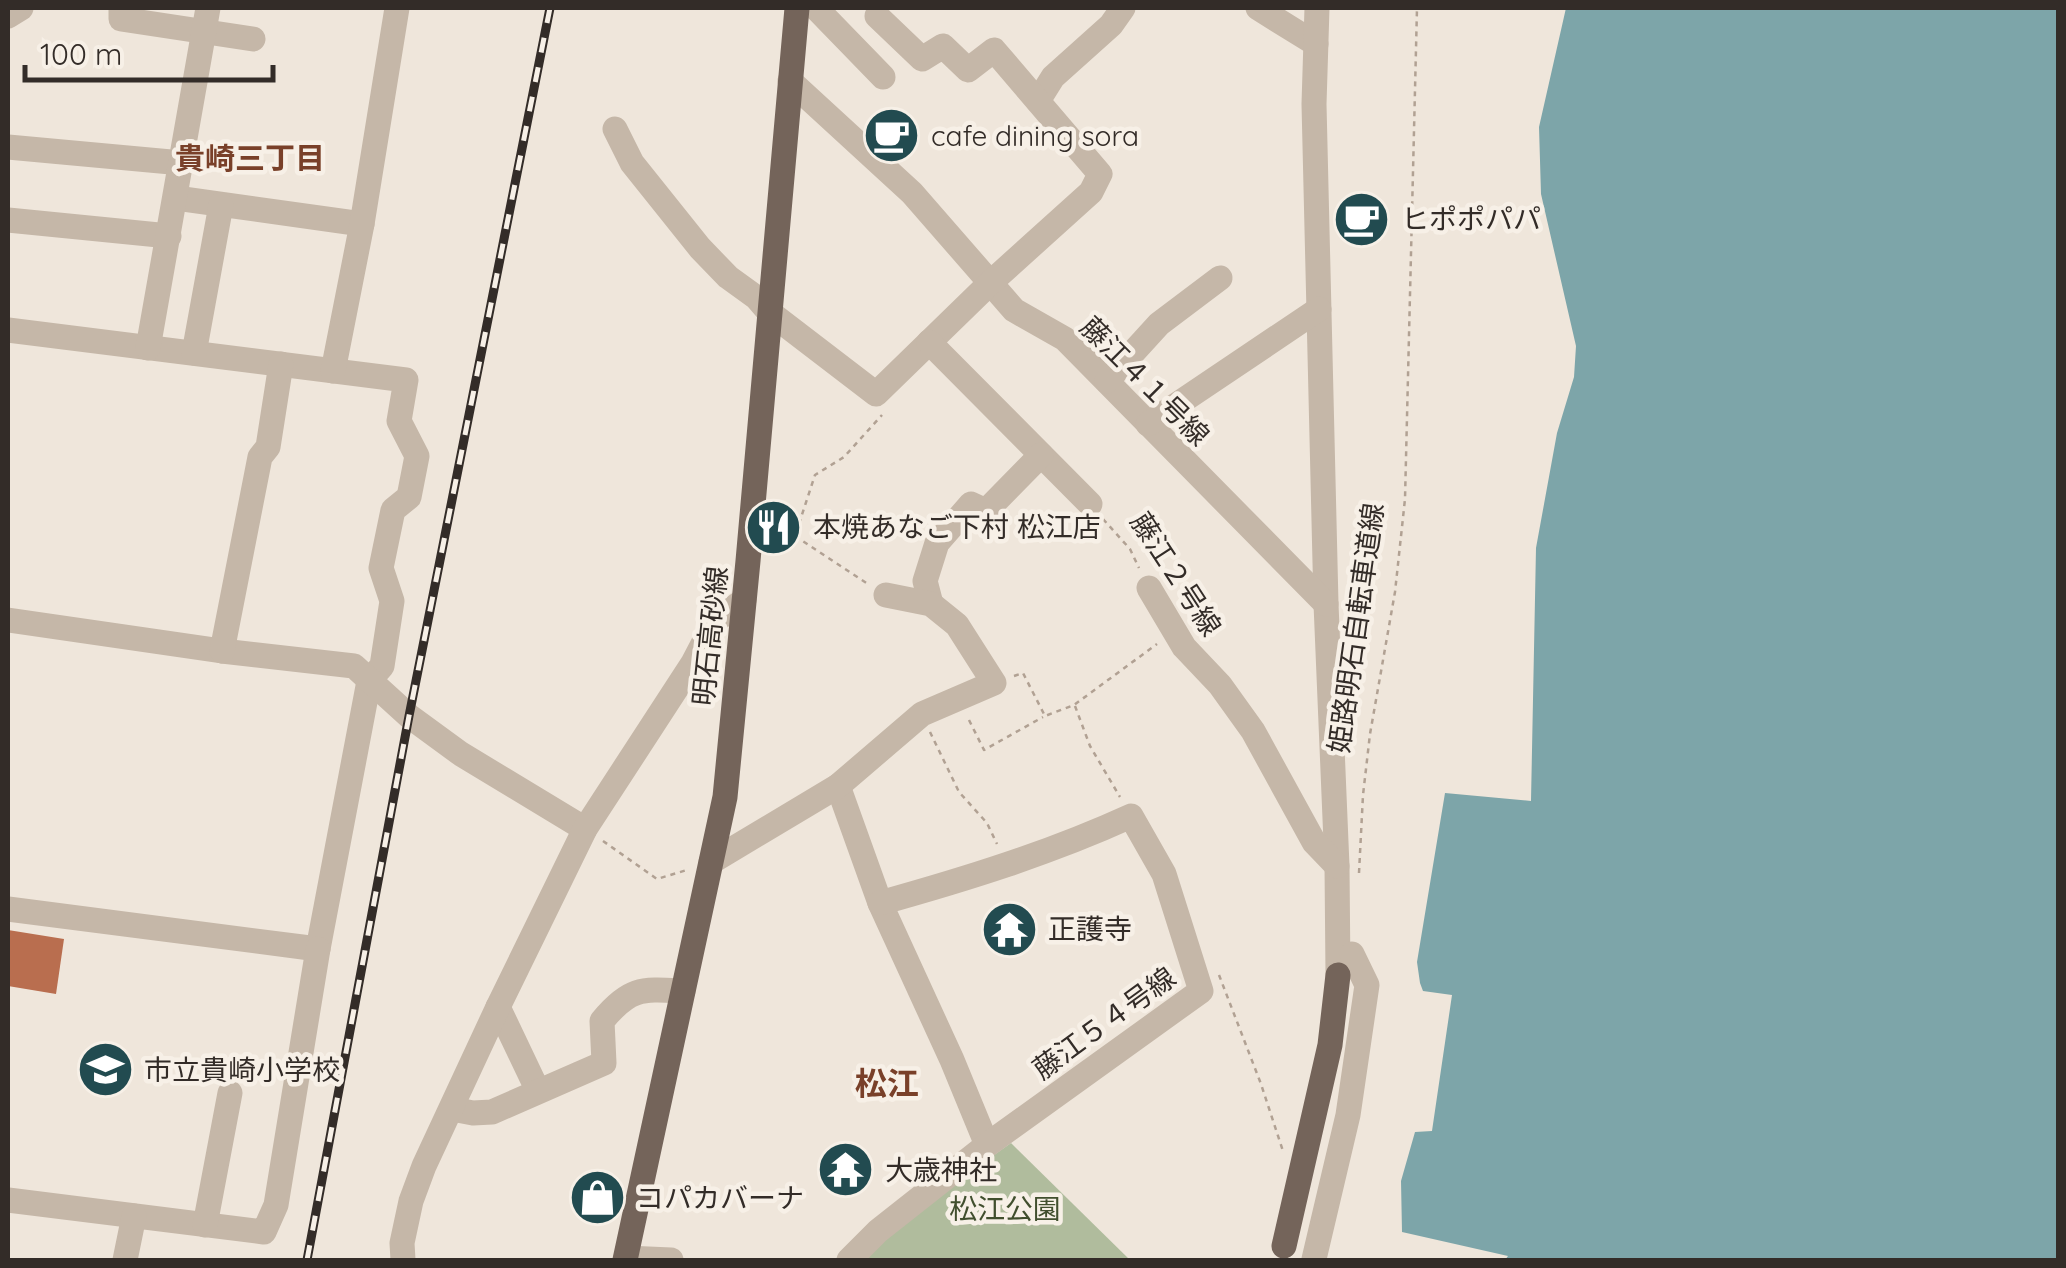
<svg xmlns="http://www.w3.org/2000/svg" width="2066" height="1268" viewBox="0 0 2066 1268" font-family="Quicksand,'Noto Sans JP',sans-serif">
<style>
.green{fill:#b0bc9d}
.water{fill:#7da5a9}
.building{fill:#b96e4f}
.lines{fill:none;stroke-linecap:round;stroke-linejoin:round}
.path{stroke:#b1a193;stroke-width:2.5;stroke-dasharray:5 5;stroke-linecap:butt}
.minor{stroke:#c5b7a8;stroke-width:25}
.major{stroke:#74645a;stroke-width:25}
.rail-casing{stroke:#332c28;stroke-width:9}
.rail{stroke:#f7f0e7;stroke-width:5;stroke-dasharray:15;stroke-linecap:butt}
.labels{text-anchor:middle;stroke-width:9;stroke-linejoin:round;paint-order:stroke}
.poi-label{font-size:28px;fill:#332c28;stroke:#f7f0e7;text-anchor:start}
.street-label{font-size:28px;fill:#332c28;stroke:#f7f0e7}
.park-label{font-size:28px;fill:#414f2e;stroke:#f7f0e7}
.neighbourhood-label{font-size:30px;font-weight:bold;fill:#794029;stroke:#f7f0e7}
.quarter-label{font-size:32px;font-weight:bold;fill:#794029;stroke:#f7f0e7}
</style>
<rect width="100%" height="100%" fill="#efe6db"/>
<path class="green" d="M 1011,1143 L 1130,1260 L 861,1260 L 902,1220 Z"/>
<path class="water" d="M 1566,8 L 2058,8 L 2058,1260 L 1505,1260 L 1508,1256 L 1402,1232 L 1401,1181 L 1415,1132 L 1432,1131 L 1452,995 L 1423,991 L 1420,983 L 1417,962 L 1445,793 L 1531,801 L 1536,548 L 1557,433 L 1574,377 L 1576,346 L 1541,194 L 1539,127 Z"/>
<path class="building" d="M 8,930 L 64,939 L 56,994 L 8,986 Z"/>
<g class="lines">
<g class="path">
<path d="M 1103,519 L 1130,549 L 1139,568"/>
<path d="M 795,536 L 868,584"/>
<path d="M 770,547 L 795,536 L 815,475 L 844,457 L 882,415"/>
<path d="M 1014,676 L 1023,673 L 1045,716 L 1074,705 L 1157,644"/>
<path d="M 1075,706 L 1090,746 L 1120,797"/>
<path d="M 969,720 L 984,750 L 1043,717"/>
<path d="M 930,732 L 959,792 L 987,823 L 997,844"/>
<path d="M 603,841 L 657,879 L 687,870"/>
<path d="M 1359,873 L 1363,795 L 1370,734 L 1395,592 L 1405,499 L 1417,8"/>
<path d="M 1219,975 L 1261,1084 L 1283,1151"/>
</g>
<g class="minor">
<path d="M 121,8 L 121,19 L 253,39"/>
<path d="M 816,8 L 883,77"/>
<path d="M 1258,8 L 1316,44"/>
<path d="M 1317,8 L 1314,104 L 1326,604 L 1337,866 L 1338,975"/>
<path d="M 8,16 L 21,8"/>
<path d="M 790,81 L 912,193 L 1014,310 L 1065,339 L 1326,604"/>
<path d="M 1038,101 L 1053,77 L 1111,25 L 1123,8"/>
<path d="M 615,129 L 632,163 L 700,248 L 728,277 L 757,298 L 769,312 L 876,394 L 989,284 L 1091,192 L 1100,174 L 994,50 L 968,70 L 943,46 L 922,59 L 877,16"/>
<path d="M 8,147 L 182,163"/>
<path d="M 176,198 L 362,224"/>
<path d="M 8,220 L 169,236"/>
<path d="M 8,330 L 406,380 L 399,421 L 417,456 L 409,497 L 393,510 L 381,568 L 392,601 L 382,666 L 369,681 L 318,949 L 8,909"/>
<path d="M 929,342 L 1090,504"/>
<path d="M 148,348 L 208,8"/>
<path d="M 194,353 L 221,205"/>
<path d="M 333,371 L 362,224 L 397,8"/>
<path d="M 1107,381 L 1159,324 L 1220,278"/>
<path d="M 1148,424 L 1319,309"/>
<path d="M 1149,588 L 1184,647 L 1220,685 L 1253,731 L 1314,842 L 1337,866"/>
<path d="M 931,604 L 925,581 L 937,543 L 971,504 L 986,511 L 1041,455"/>
<path d="M 8,620 L 222,651 L 354,666 L 409,716 L 461,754 L 585,829"/>
<path d="M 222,651 L 260,457 L 268,447 L 281,364"/>
<path d="M 838,786 L 880,903 L 952,1060 L 987,1145"/>
<path d="M 711,862 L 838,786 L 922,714 L 994,683 L 957,625 L 931,604 L 886,595"/>
<path d="M 498,1007 L 538,1091"/>
<path d="M 452,1109 L 473,1113 L 492,1112 L 604,1063 L 602,1021 C 630,987 642,989 683,991"/>
<path d="M 8,1200 L 264,1232 L 276,1205 L 318,949"/>
<path d="M 205,1225 L 230,1093"/>
<path d="M 626,1258 L 671,1260"/>
<path d="M 1314,1259 L 1348,1115 L 1367,985 L 1352,954"/>
<path d="M 125,1260 L 134,1216"/>
<path d="M 403,1260 L 402,1243 L 411,1201 L 424,1166 L 498,1007 L 585,829 L 693,663 L 715,621 L 744,600"/>
<path d="M 849,1260 L 878,1231 L 987,1145 L 1201,991 L 1164,874 L 1131,816 C 1050,853 966,879 880,903"/>
</g>
<g class="major">
<path d="M 1284,1246 L 1330,1045 L 1338,975"/>
<path d="M 625,1260 L 725,797 L 748,561 L 797,8"/>
</g>
<defs>
<path id="rail" d="M 307,1260 L 409,716 L 550,8"/>
</defs>
<use href="#rail" class="rail-casing"/>
<use href="#rail" class="rail"/>
</g>
<defs>
<symbol id="cafe-disc" viewBox="-11 -11 22 22"><circle r="9.5" fill="#224b50" stroke="#f7f0e7"/><path d="M-5.5-4.5H6V0H3Q3 3.5 0 3.5H-2.5Q-5.5 3.5-5.5 0ZM3-3.2v2h1.7v-2ZM-6 4.5H4V6H-6Z" fill="#fff"/></symbol>
<symbol id="restaurant-disc" viewBox="-11 -11 22 22"><circle r="9.5" fill="#224b50" stroke="#f7f0e7"/><path d="M-5-6h1v4h1v-4h1v4h1v-4h1v5L-1.5 .5V6h-2V.5L-5-1ZM5-6V6H3V1.5H1.5Q1.5-4 5-6Z" fill="#fff"/></symbol>
<symbol id="temple-disc" viewBox="-11 -11 22 22"><circle r="9.5" fill="#224b50" stroke="#f7f0e7"/><path d="M0-6L5-2H3V0L6.5 2.5H4V6H1.5V3h-3V6H-4V2.5H-6.5L-3 0V-2H-5Z" fill="#fff"/></symbol>
<symbol id="school-disc" viewBox="-11 -11 22 22"><circle r="9.5" fill="#224b50" stroke="#f7f0e7"/><path d="M0-5L7-2L0 1L-7-2ZM-4 1L0 2.5L4 1V4Q0 6-4 4Z" fill="#fff"/></symbol>
<symbol id="shop-disc" viewBox="-11 -11 22 22"><circle r="9.5" fill="#224b50" stroke="#f7f0e7"/><path d="M-5-2.5h2.3a2.7 3.5 0 0 1 5.4 0H5L5.5 6h-11ZM-1.5-2.5h3a1.5 2.3 0 0 0-3 0Z" fill="#fff"/></symbol>
</defs>
<g fill-rule="evenodd">
<use href="#cafe-disc" x="860" y="104" width="63" height="63"/>
<use href="#cafe-disc" x="1330" y="188" width="63" height="63"/>
<use href="#restaurant-disc" x="742" y="496" width="63" height="63"/>
<use href="#temple-disc" x="978" y="898" width="63" height="63"/>
<use href="#school-disc" x="74" y="1038" width="63" height="63"/>
<use href="#temple-disc" x="814" y="1138" width="63" height="63"/>
<use href="#shop-disc" x="566" y="1166" width="63" height="63"/>
</g>
<g class="labels">
<g class="poi-label">
<text x="931" y="146">cafe dining sora</text>
<text x="1401" y="229">ヒポポパパ</text>
<text x="813" y="537">本焼あなご下村 松江店</text>
<text x="1048" y="939">正護寺</text>
<text x="144" y="1080">市立貴崎小学校</text>
<text x="885" y="1180">大歳神社</text>
<text x="636" y="1208">コパカバーナ</text>
</g>
<g class="street-label">
<text transform="translate(1145 381) rotate(45)" y="10">藤江４１号線</text>
<text transform="translate(1176 574) rotate(57)" y="10">藤江２号線</text>
<text transform="translate(1356 628) rotate(-82)" y="10">姫路明石自転車道線</text>
<text transform="translate(710 636) rotate(-84)" y="10">明石高砂線</text>
<text transform="translate(1104 1023) rotate(-36)" y="10">藤江５４号線</text>
</g>
<g class="park-label">
<text x="1005" y="1219">松江公園</text>
</g>
<g class="neighbourhood-label">
<text x="250" y="169">貴崎三丁目</text>
</g>
<g class="quarter-label">
<text x="887" y="1095">松江</text>
</g>
</g>
<rect width="2066" height="1268" fill="none" stroke="#332c28" stroke-width="20"/>
<path d="M25 65v15h248v-15" fill="none" stroke="#332c28" stroke-width="5"/>
<text x="40" y="65" font-size="30" fill="#332c28" stroke="#f7f0e7" stroke-width="8" paint-order="stroke">100 m</text>
</svg>
